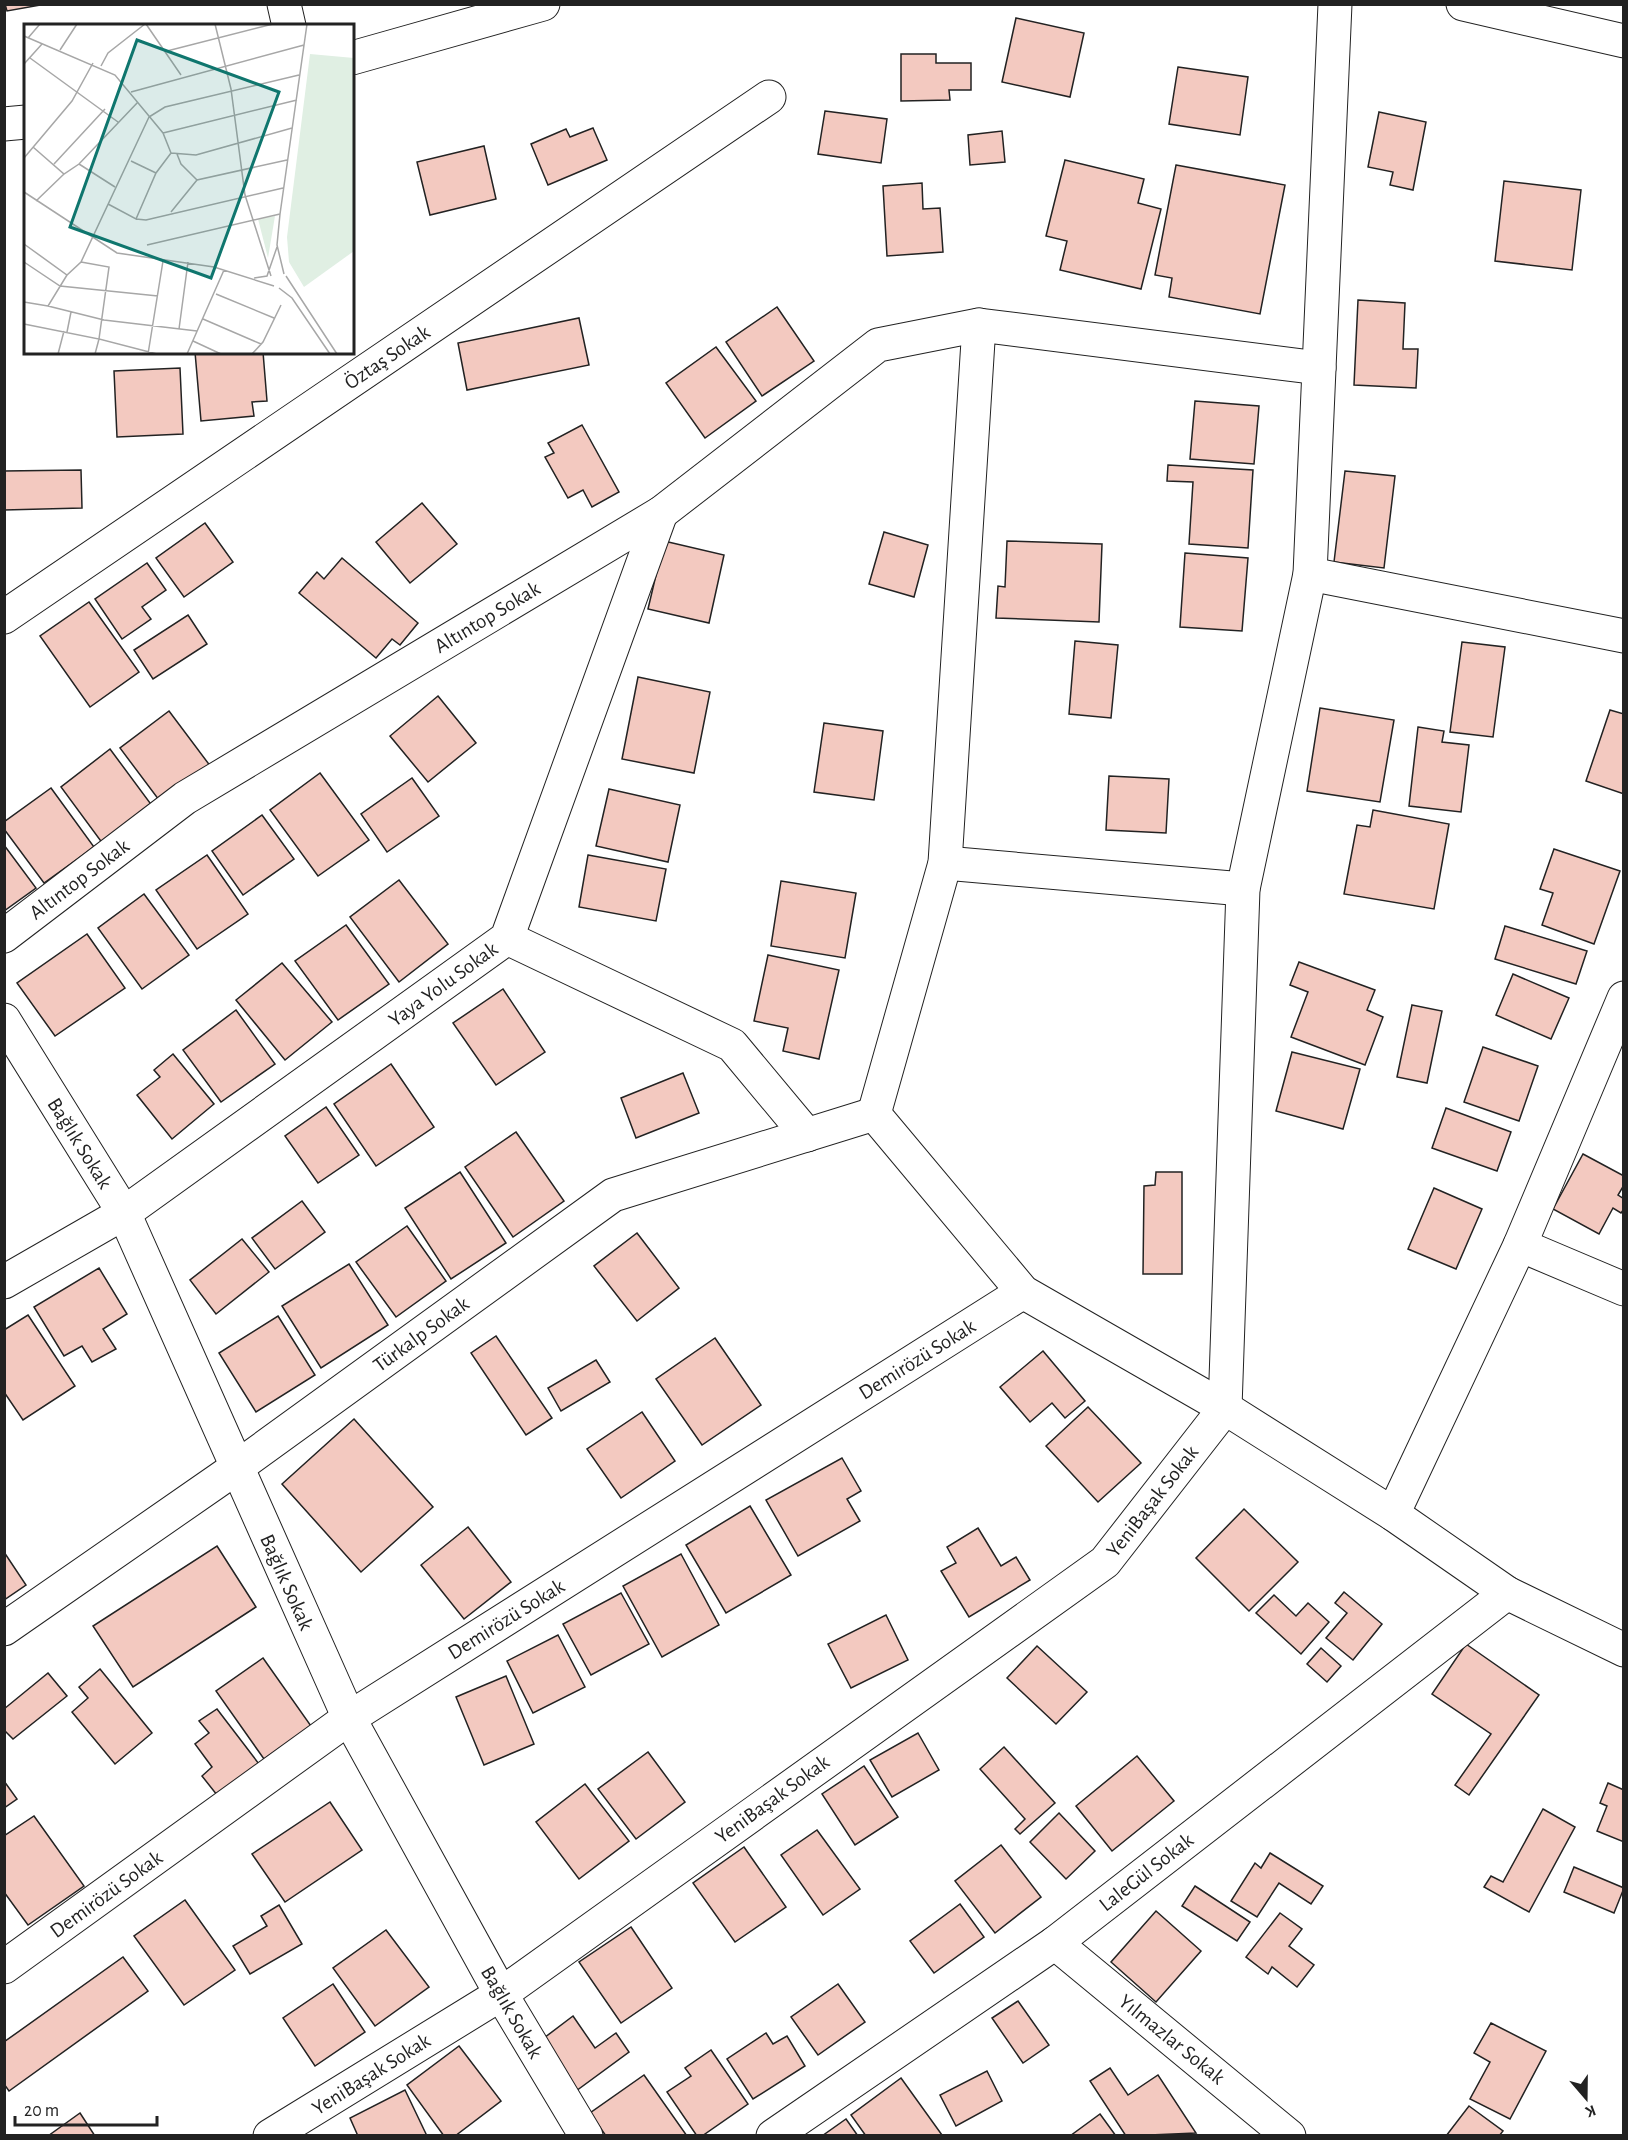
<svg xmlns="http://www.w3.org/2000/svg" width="1628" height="2140" viewBox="0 0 1628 2140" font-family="'Alegreya Sans',sans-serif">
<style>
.building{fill:#f3c9c0;stroke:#222;stroke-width:1.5}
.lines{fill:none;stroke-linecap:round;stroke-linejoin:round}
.minor-casing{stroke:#222;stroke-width:35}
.major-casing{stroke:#222;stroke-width:35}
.minor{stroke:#fff;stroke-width:33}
.major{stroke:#fff;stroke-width:33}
.labels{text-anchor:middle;stroke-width:4.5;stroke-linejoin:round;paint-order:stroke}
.street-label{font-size:21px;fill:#222;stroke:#fff}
.inset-road{fill:none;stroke:#a7a7a7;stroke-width:1.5}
.view{fill:#0f766e;fill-opacity:0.15;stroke:#0f766e;stroke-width:3}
.inset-edge{fill:none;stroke:#222;stroke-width:3}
</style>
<rect width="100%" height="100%" fill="#fff"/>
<g class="building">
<path d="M 5,4 L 46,4 L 7,11 Z"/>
<path d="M 1016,18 L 1084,33 L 1070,97 L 1002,82 Z"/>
<path d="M 901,54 L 936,54 L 936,63 L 971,63 L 971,90 L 949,90 L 950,100 L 901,101 Z"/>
<path d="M 1178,67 L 1248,77 L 1240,135 L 1169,124 Z"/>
<path d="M 825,111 L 887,119 L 881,163 L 818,154 Z"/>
<path d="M 1379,112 L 1426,122 L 1413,190 L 1390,185 L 1393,172 L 1368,167 Z"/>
<path d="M 593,128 L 607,160 L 548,185 L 531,144 L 566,129 L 570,137 Z"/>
<path d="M 1002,131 L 1005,162 L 970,165 L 968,135 Z"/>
<path d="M 484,146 L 496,199 L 430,215 L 417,162 Z"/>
<path d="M 1065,160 L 1144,179 L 1138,203 L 1161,209 L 1141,289 L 1060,270 L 1067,241 L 1046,236 Z"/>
<path d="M 1176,165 L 1285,185 L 1260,314 L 1169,297 L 1172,278 L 1155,275 Z"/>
<path d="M 1504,181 L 1581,190 L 1572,270 L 1495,261 Z"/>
<path d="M 922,183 L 923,209 L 940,208 L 943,252 L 887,256 L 883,186 Z"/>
<path d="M 1358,300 L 1405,303 L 1403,349 L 1418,349 L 1416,388 L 1354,385 Z"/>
<path d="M 777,307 L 814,361 L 762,396 L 726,342 Z"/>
<path d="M 579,318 L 589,365 L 467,390 L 458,343 Z"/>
<path d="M 716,347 L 756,401 L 705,438 L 666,383 Z"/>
<path d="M 195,352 L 263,352 L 267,401 L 252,402 L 254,416 L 201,421 Z"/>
<path d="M 180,368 L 183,434 L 117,437 L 114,371 Z"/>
<path d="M 1195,401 L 1259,406 L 1254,464 L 1190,459 Z"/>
<path d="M 582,425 L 619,492 L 592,507 L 583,490 L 568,498 L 545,457 L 554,453 L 548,443 Z"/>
<path d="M 1168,465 L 1253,470 L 1248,548 L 1189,544 L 1193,482 L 1167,481 Z"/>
<path d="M 81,470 L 82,508 L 4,510 L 4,471 Z"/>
<path d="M 1345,471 L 1395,476 L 1384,568 L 1334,562 Z"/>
<path d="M 422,503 L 457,544 L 410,583 L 376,542 Z"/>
<path d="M 205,523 L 233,562 L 184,597 L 156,558 Z"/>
<path d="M 884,532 L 928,545 L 914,597 L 869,584 Z"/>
<path d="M 664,541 L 724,555 L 709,623 L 648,609 Z"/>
<path d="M 1007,541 L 1102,544 L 1099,622 L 996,618 L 998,586 L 1005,587 Z"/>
<path d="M 1185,553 L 1248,558 L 1242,631 L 1180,627 Z"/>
<path d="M 342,558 L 418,623 L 400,645 L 392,639 L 376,658 L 299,593 L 317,572 L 324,579 Z"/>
<path d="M 147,563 L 166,590 L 142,607 L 151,619 L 122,639 L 95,599 Z"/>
<path d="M 89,602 L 139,672 L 90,707 L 40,636 Z"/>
<path d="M 188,615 L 207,644 L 153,679 L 134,650 Z"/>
<path d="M 1075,641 L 1118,645 L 1111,718 L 1069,714 Z"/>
<path d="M 1462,642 L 1505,647 L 1493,737 L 1450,732 Z"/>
<path d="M 638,677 L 710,692 L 694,773 L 622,759 Z"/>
<path d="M 438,696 L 476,743 L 428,782 L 390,736 Z"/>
<path d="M 1320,708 L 1394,720 L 1380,802 L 1307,791 Z"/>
<path d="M 1610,710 L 1624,714 L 1624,794 L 1586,781 Z"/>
<path d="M 169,711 L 211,767 L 162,804 L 120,748 Z"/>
<path d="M 824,723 L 883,731 L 874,800 L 814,792 Z"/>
<path d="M 1418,727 L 1444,731 L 1442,742 L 1469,745 L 1461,812 L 1409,806 Z"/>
<path d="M 110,749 L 153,807 L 103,844 L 61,787 Z"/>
<path d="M 320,773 L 369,840 L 318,876 L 270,810 Z"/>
<path d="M 1109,776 L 1169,779 L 1166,833 L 1106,830 Z"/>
<path d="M 412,778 L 439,816 L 387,852 L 361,814 Z"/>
<path d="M 51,788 L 94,847 L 44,883 L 4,829 L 4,822 Z"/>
<path d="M 609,789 L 680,805 L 668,862 L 596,846 Z"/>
<path d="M 1373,810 L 1449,824 L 1434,909 L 1344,894 L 1357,825 L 1370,827 Z"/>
<path d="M 262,815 L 294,859 L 243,895 L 212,851 Z"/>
<path d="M 4,845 L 36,888 L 4,911 Z"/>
<path d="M 1554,849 L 1620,871 L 1594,944 L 1542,925 L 1553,893 L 1540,889 Z"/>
<path d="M 207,855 L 248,914 L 197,949 L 156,890 Z"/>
<path d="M 588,855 L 666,869 L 656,921 L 579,907 Z"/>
<path d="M 399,880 L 448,944 L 399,982 L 350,917 Z"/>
<path d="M 781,881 L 856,893 L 845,958 L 771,946 Z"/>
<path d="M 144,894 L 189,955 L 142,989 L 98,928 Z"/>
<path d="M 346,925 L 389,984 L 338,1020 L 295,961 Z"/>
<path d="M 1505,926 L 1587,951 L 1576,984 L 1495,959 Z"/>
<path d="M 87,934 L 125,988 L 55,1036 L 17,983 Z"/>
<path d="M 768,955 L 839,970 L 819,1059 L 783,1051 L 788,1028 L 754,1021 Z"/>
<path d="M 1299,962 L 1375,990 L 1367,1010 L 1383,1017 L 1365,1065 L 1291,1037 L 1308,992 L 1290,985 Z"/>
<path d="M 282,963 L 332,1022 L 285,1060 L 236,1000 Z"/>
<path d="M 1513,974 L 1569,998 L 1551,1039 L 1496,1015 Z"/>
<path d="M 503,989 L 545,1052 L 496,1085 L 453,1023 Z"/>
<path d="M 1412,1005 L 1442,1011 L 1427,1083 L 1397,1077 Z"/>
<path d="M 236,1010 L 275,1064 L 221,1102 L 183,1050 Z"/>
<path d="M 1483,1047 L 1538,1066 L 1519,1121 L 1464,1102 Z"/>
<path d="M 1292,1052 L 1360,1069 L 1343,1129 L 1276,1111 Z"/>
<path d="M 173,1054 L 214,1104 L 172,1139 L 137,1095 L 160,1077 L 154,1070 Z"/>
<path d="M 391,1064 L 434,1127 L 376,1166 L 334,1104 Z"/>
<path d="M 683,1073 L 699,1113 L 636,1138 L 621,1098 Z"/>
<path d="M 326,1107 L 359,1155 L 318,1183 L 285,1136 Z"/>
<path d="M 1446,1108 L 1511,1132 L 1497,1171 L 1432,1148 Z"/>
<path d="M 516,1132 L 564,1201 L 513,1237 L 465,1167 Z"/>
<path d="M 1583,1154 L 1624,1176 L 1624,1185 L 1618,1195 L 1624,1199 L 1624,1209 L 1621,1213 L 1613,1208 L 1599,1234 L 1553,1209 Z"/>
<path d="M 460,1172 L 506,1243 L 451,1279 L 405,1208 Z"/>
<path d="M 1156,1172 L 1182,1172 L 1182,1274 L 1143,1274 L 1144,1186 L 1155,1185 Z"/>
<path d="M 1434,1188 L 1482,1209 L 1456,1269 L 1408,1249 Z"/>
<path d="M 302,1201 L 325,1232 L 275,1269 L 252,1238 Z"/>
<path d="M 407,1226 L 446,1281 L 396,1317 L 356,1262 Z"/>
<path d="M 637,1233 L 679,1288 L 637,1321 L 594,1266 Z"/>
<path d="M 242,1239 L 269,1272 L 216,1314 L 190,1280 Z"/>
<path d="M 349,1264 L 388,1325 L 321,1368 L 282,1306 Z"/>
<path d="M 99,1268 L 127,1314 L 103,1329 L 116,1349 L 92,1362 L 82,1346 L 64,1356 L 34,1307 Z"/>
<path d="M 28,1315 L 75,1386 L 23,1420 L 4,1392 L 4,1330 Z"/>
<path d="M 278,1316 L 315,1375 L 256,1412 L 219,1353 Z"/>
<path d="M 496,1336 L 552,1418 L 526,1435 L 471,1353 Z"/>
<path d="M 715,1338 L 761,1405 L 702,1445 L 656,1379 Z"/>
<path d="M 1043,1351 L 1085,1401 L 1065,1418 L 1052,1403 L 1030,1422 L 1000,1387 Z"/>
<path d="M 596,1360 L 610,1382 L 561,1411 L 548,1388 Z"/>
<path d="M 1088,1407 L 1141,1463 L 1098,1502 L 1046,1446 Z"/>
<path d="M 642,1412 L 675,1461 L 621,1498 L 587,1449 Z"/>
<path d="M 354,1419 L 433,1507 L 361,1572 L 282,1484 Z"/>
<path d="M 842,1458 L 861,1491 L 847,1499 L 860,1521 L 798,1556 L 766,1500 Z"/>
<path d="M 750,1506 L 791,1575 L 726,1613 L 686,1545 Z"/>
<path d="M 1244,1509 L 1298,1562 L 1249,1611 L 1196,1558 Z"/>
<path d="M 468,1527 L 511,1582 L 464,1619 L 421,1565 Z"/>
<path d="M 978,1528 L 1001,1566 L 1016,1557 L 1030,1580 L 969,1617 L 941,1571 L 956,1563 L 947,1547 Z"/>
<path d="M 217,1546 L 256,1607 L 133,1687 L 93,1626 Z"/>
<path d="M 4,1552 L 26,1585 L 4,1600 Z"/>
<path d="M 681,1554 L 719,1625 L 662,1657 L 623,1586 Z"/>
<path d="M 1344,1592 L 1382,1624 L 1353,1660 L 1326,1638 L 1347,1613 L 1335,1603 Z"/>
<path d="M 621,1593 L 649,1644 L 591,1675 L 563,1624 Z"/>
<path d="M 1274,1595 L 1296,1616 L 1308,1603 L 1329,1622 L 1301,1654 L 1256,1613 Z"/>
<path d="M 886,1615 L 908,1660 L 851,1688 L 828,1644 Z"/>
<path d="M 558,1635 L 585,1687 L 533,1713 L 507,1661 Z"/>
<path d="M 1466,1644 L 1539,1695 L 1469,1795 L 1455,1785 L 1491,1734 L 1432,1694 Z"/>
<path d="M 1037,1646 L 1087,1692 L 1056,1724 L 1007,1678 Z"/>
<path d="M 1321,1648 L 1341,1666 L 1327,1682 L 1307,1664 Z"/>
<path d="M 263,1658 L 311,1726 L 264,1759 L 216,1691 Z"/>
<path d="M 100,1669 L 152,1733 L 115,1764 L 72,1712 L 88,1698 L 79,1687 Z"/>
<path d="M 48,1673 L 67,1696 L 13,1739 L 4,1730 L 4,1709 Z"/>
<path d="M 506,1676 L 534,1744 L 484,1765 L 456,1697 Z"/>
<path d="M 217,1709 L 259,1764 L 217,1795 L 202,1776 L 212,1767 L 195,1744 L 209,1733 L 199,1721 Z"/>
<path d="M 918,1733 L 939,1770 L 892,1797 L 870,1760 Z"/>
<path d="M 1004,1747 L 1055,1803 L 1020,1834 L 1015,1829 L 1025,1819 L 980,1769 Z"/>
<path d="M 648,1752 L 685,1802 L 636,1839 L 598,1789 Z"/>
<path d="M 1137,1756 L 1174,1801 L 1112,1851 L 1076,1806 Z"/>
<path d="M 864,1766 L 898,1817 L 855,1845 L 822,1794 Z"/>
<path d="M 4,1781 L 17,1799 L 4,1808 Z"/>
<path d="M 1608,1783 L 1624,1790 L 1624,1842 L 1597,1831 L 1607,1806 L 1600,1803 Z"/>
<path d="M 585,1784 L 629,1841 L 579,1879 L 536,1822 Z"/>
<path d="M 330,1802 L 362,1850 L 285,1902 L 252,1854 Z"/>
<path d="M 1543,1809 L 1575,1827 L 1529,1912 L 1484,1887 L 1491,1876 L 1503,1882 Z"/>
<path d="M 1059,1813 L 1095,1851 L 1066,1879 L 1030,1842 Z"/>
<path d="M 34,1816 L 84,1886 L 28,1925 L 4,1892 L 4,1836 Z"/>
<path d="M 817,1830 L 860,1889 L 823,1915 L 781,1855 Z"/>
<path d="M 1001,1845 L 1041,1897 L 995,1933 L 955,1881 Z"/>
<path d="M 744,1847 L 786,1907 L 735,1942 L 693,1883 Z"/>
<path d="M 1270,1853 L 1323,1886 L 1311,1904 L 1279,1883 L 1257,1917 L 1231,1901 L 1255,1863 L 1261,1868 Z"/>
<path d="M 1574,1867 L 1624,1888 L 1614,1913 L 1564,1892 Z"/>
<path d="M 1195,1886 L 1250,1922 L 1237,1941 L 1182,1906 Z"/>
<path d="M 185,1900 L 235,1970 L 184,2005 L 134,1936 Z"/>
<path d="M 960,1904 L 984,1937 L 934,1973 L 910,1941 Z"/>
<path d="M 279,1905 L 302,1944 L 250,1974 L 233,1946 L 267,1926 L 261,1916 Z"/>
<path d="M 1156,1911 L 1201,1951 L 1156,2002 L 1111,1962 Z"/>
<path d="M 1280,1913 L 1302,1929 L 1289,1946 L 1314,1965 L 1297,1987 L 1272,1967 L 1268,1974 L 1246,1957 Z"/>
<path d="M 631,1927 L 672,1988 L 621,2023 L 579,1962 Z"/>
<path d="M 386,1930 L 429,1987 L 375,2026 L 333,1968 Z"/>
<path d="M 123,1957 L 148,1991 L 9,2091 L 4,2084 L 4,2042 Z"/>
<path d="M 333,1984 L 365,2032 L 315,2066 L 283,2018 Z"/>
<path d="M 838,1984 L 865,2022 L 818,2055 L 791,2017 Z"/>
<path d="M 1018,2001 L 1049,2045 L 1023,2063 L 992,2018 Z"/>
<path d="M 573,2016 L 595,2048 L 616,2033 L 629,2052 L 576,2091 L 540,2041 Z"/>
<path d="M 1491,2023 L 1546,2051 L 1510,2119 L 1470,2099 L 1490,2062 L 1474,2053 Z"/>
<path d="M 766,2033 L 773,2044 L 787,2036 L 805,2066 L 753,2099 L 727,2059 Z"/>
<path d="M 459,2046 L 501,2101 L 455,2136 L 444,2136 L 407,2085 Z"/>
<path d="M 711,2050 L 748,2104 L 702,2136 L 697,2136 L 667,2092 L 691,2076 L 685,2068 Z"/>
<path d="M 1110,2068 L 1128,2095 L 1158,2075 L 1196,2133 L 1126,2136 L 1090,2081 Z"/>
<path d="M 987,2071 L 1002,2101 L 956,2126 L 940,2095 Z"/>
<path d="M 644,2075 L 687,2136 L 606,2136 L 590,2113 Z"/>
<path d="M 901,2078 L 942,2135 L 942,2136 L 866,2136 L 851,2115 Z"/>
<path d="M 405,2090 L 427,2136 L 358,2136 L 350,2118 Z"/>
<path d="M 1469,2106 L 1503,2131 L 1499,2136 L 1446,2136 Z"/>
<path d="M 80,2113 L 95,2136 L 48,2136 Z"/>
<path d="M 1100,2114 L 1116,2136 L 1070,2136 Z"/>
<path d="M 846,2119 L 858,2136 L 822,2136 Z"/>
</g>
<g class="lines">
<defs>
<g id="minor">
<path d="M 284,4 L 289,26"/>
<path d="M 1310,574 L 1624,636"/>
<path d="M 4,617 L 769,97"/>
<path d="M 945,863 L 1243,889"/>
<path d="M 4,936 L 185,798 L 661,513 L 878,345 L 979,325"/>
<path d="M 507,938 L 732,1045 L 807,1135"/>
<path d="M 4,1020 L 124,1213 L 349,1718 L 501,1994 L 586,2136"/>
<path d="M 874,1114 L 945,863 L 979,325 L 1319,368"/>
<path d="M 874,1114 L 1023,1292 L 1225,1408 L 1393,1514 L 1507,1593 L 1624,1650"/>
<path d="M 1520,1245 L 1624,1289"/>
<path d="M 4,1282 L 124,1213 L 507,938 L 661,513"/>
<path d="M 1225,1408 L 1243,889 L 1310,574 L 1335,4"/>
<path d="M 1393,1514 L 1520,1245 L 1624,998"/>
<path d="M 4,1629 L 236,1468 L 613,1195 L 874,1114"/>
<path d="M 1055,1943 L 1289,2136"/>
<path d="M 4,1967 L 349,1718 L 1023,1292"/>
<path d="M 270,2136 L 501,1994 L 1105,1562 L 1225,1408"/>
<path d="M 773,2136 L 1055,1943 L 1507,1593"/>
</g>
<g id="major">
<path d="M 1463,4 L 1624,41"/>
<path d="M 352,58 L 543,4"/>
<path d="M 4,124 L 26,122"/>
</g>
</defs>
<use href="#minor" class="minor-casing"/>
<use href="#major" class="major-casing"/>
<use href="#minor" class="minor"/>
<use href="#major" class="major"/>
</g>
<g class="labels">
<g class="street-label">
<text transform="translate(387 357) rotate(-34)" y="7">Öztaş Sokak</text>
<text transform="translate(487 617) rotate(-31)" y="7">Altıntop Sokak</text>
<text transform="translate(79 879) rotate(-37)" y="7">Altıntop Sokak</text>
<text transform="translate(443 984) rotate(-36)" y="7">Yaya Yolu Sokak</text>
<text transform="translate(80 1143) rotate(58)" y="7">Bağlık Sokak</text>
<text transform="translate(421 1334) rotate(-36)" y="7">Türkalp Sokak</text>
<text transform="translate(917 1359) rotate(-32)" y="7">Demirözü Sokak</text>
<text transform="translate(1152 1501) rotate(-52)" y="7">YeniBaşak Sokak</text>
<text transform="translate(287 1582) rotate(66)" y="7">Bağlık Sokak</text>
<text transform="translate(506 1619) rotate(-32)" y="7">Demirözü Sokak</text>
<text transform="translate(772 1799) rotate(-36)" y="7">YeniBaşak Sokak</text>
<text transform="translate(1146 1872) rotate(-38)" y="7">LaleGül Sokak</text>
<text transform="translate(106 1894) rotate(-36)" y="7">Demirözü Sokak</text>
<text transform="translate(512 2012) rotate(60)" y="7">Bağlık Sokak</text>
<text transform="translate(1172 2039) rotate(39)" y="7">Yılmazlar Sokak</text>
<text transform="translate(371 2074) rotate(-32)" y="7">YeniBaşak Sokak</text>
</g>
</g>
<g transform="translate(24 24)">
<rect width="330" height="330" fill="#fff"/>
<path d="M 286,30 L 330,34 L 330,227 L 280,263 L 265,238 L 263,213 ZM 251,192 L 244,234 L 234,195 Z" fill="#e0efe3"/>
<path class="inset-road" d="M 122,0 L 157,51M 191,0 L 207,65 L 221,171 L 247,252M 0,12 L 91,51 L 139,109 L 147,129M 4,14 L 16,0M 36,26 L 53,0M 143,27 L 249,0M 6,34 L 94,98M 0,40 L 18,20M 77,42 L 84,29 L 121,0M 107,68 L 280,21M 125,93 L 141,83 L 275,51M 139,109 L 273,76M 9,123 L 40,150 L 55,140 L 114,78M 147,129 L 172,131 L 268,104M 153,130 L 157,140 L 173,156M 0,134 L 48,77 L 69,39M 107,137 L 132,149M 30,140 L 81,85M 55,140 L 91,163M 0,168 L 93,229 L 190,243 L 250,262M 12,177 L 40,150M 84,180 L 112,195 L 132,149 L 147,129M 147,188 L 173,156 L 263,136M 112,195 L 122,196 L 259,164M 0,220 L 43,251 L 57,238 L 125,93M 123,221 L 256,190M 0,238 L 36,262 L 134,272M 57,238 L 85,243 L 75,315 L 133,330M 260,250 L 253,221 L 256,190 L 283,0M 43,251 L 24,282 L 80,296 L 173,307M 262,252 L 313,330M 230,254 L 243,252 L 253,223M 255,264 L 268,274 L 306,330M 192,270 L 250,294M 0,278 L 24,282M 179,295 L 237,320M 0,300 L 75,315 L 71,330M 155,305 L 164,238M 43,308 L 47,288M 169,317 L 197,330M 34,330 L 40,307M 124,330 L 139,237M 163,330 L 200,246M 228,330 L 239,318 L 257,281"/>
<path class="view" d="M 113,16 L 255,68 L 187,254 L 46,203 Z"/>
<rect width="330" height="330" class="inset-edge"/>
</g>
<rect width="1628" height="2140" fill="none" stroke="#222222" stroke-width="12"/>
<g transform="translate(1586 2098) rotate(160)" stroke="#ffffff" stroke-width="4.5" paint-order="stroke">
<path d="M0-4.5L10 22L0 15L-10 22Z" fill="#222222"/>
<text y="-9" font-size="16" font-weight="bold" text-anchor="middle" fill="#222222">K</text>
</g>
<path d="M15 2116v9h142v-9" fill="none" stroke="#222222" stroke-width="3"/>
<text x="24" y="2116" font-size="18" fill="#222222" stroke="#ffffff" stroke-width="4.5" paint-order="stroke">20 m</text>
</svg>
